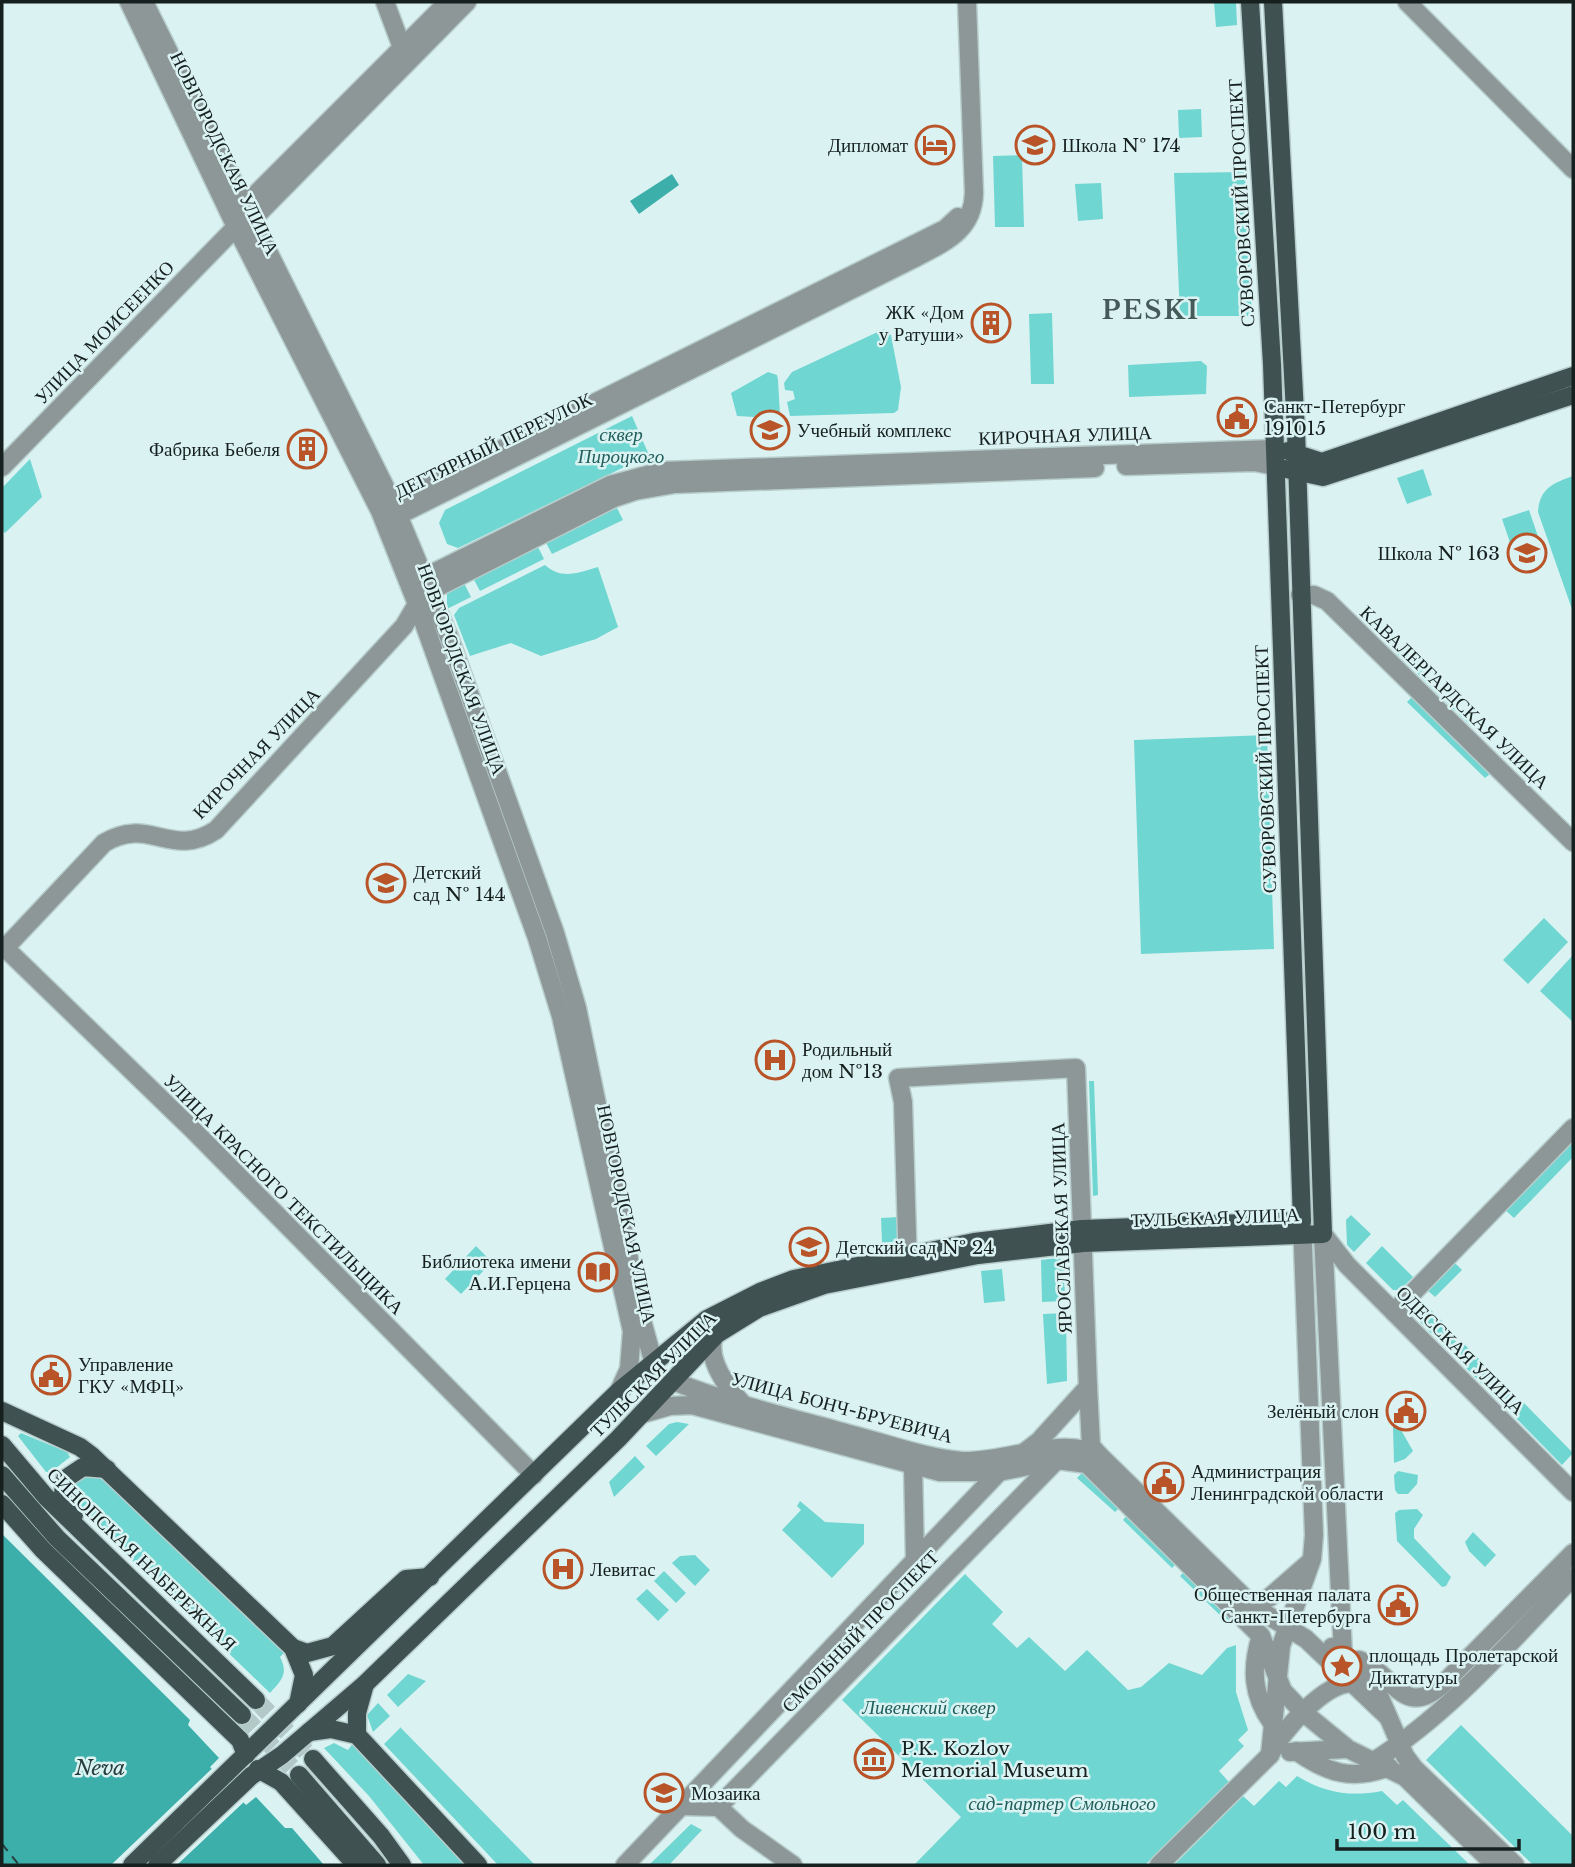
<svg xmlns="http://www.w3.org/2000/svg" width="1575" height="1867" viewBox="0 0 1575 1867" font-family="'Libre Baskerville',serif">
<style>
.green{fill:#70d6d1}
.water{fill:#3cafab}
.pier{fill:#daf3f2}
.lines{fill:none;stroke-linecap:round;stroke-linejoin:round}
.ferry{stroke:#263f3e;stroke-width:2;stroke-dasharray:9 7;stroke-linecap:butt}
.major-tunnel{stroke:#b3c9c8;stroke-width:18;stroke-dasharray:18 9;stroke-linecap:butt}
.minor-casing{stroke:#b7cdcc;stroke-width:21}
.major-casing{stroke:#b7cdcc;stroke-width:21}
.minor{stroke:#8d9797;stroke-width:18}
.major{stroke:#3f5251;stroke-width:18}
.labels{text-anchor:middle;stroke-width:5;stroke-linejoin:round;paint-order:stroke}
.poi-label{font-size:19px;fill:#16201f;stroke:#daf3f2;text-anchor:start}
.street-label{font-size:19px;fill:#16201f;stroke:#daf3f2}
.park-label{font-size:19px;font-style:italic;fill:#205e5b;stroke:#daf3f2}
.water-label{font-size:21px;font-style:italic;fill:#263f3e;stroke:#daf3f2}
.district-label{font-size:26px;font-weight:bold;letter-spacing:2px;fill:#445b5a;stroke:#daf3f2}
</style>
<rect width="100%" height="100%" fill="#daf3f2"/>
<g class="green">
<path d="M 1214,2 L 1236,2 L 1237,25 L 1216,27 Z"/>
<path d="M 1201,109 L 1202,137 L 1179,138 L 1178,110 Z"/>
<path d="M 1022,155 L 1024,227 L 995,227 L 993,156 Z"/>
<path d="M 1245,172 L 1252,316 L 1180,316 L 1174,173 Z"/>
<path d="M 1101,183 L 1103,219 L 1078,221 L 1075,184 Z"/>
<path d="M 1052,313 L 1054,384 L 1031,384 L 1029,314 Z"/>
<path d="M 884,329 L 891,335 L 901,387 L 898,410 L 894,413 L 790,416 L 787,402 L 795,399 L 793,391 L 785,390 L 784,383 L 792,372 Z"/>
<path d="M 1201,361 L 1207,366 L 1206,394 L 1129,397 L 1128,365 Z"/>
<path d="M 768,372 L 777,375 L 778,380 L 780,415 L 774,418 L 737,416 L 731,393 Z"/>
<path d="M 632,416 L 649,455 L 458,548 L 447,544 L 439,523 L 445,510 Z"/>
<path d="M 30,459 L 42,497 L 5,533 L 2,530 L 2,488 Z"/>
<path d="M 1423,469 L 1432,495 L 1407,504 L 1397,478 Z"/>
<path d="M 1573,476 L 1573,612 L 1538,512 C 1539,489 1553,483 1573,476 Z"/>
<path d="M 615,504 L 623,520 L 552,554 L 544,539 Z"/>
<path d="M 1529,510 L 1545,557 L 1518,566 L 1502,519 Z"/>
<path d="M 536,543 L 544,559 L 480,591 L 472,576 Z"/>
<path d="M 545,565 C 562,580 577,573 598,567 L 618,627 L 596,639 L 541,656 L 511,643 L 470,656 L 454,615 L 459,608 Z"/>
<path d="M 463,581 L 471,597 L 447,609 L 447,592 Z"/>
<path d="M 1391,641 L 1475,723 L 1471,726 L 1388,645 Z"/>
<path d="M 1412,697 L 1490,774 L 1485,778 L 1407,702 Z"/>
<path d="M 1267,735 L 1274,949 L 1141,954 L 1134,740 Z"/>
<path d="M 1544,918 L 1568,942 L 1528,984 L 1503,960 Z"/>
<path d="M 1573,955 L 1573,1022 L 1540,991 Z"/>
<path d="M 1089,1081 L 1094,1081 L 1098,1195 L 1093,1196 Z"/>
<path d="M 1573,1137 L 1573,1157 L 1514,1218 L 1504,1209 Z"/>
<path d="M 1351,1215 L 1371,1234 L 1354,1252 L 1347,1245 L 1346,1220 Z"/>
<path d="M 898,1217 L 899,1241 L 882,1243 L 881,1218 Z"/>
<path d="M 476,1246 L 492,1262 L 461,1294 L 445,1279 Z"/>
<path d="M 1382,1246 L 1413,1277 L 1400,1290 L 1393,1290 L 1366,1263 Z"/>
<path d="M 1058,1258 L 1064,1260 L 1065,1301 L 1042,1302 L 1041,1260 Z"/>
<path d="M 1453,1261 L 1462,1270 L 1435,1297 L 1426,1289 Z"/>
<path d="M 1002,1269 L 1005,1301 L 984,1303 L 981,1271 Z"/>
<path d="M 1431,1310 L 1459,1338 L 1448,1350 L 1419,1321 Z"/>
<path d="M 1066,1313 L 1067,1381 L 1047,1384 L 1043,1314 Z"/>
<path d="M 1464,1344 L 1517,1397 L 1506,1408 L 1453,1355 Z"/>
<path d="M 1522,1401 L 1573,1453 L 1562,1465 L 1510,1412 Z"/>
<path d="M 677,1422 L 689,1424 L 656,1456 L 646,1446 L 669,1424 Z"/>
<path d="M 1397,1423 L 1413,1451 L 1405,1459 L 1394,1463 L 1393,1427 Z"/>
<path d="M 21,1433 L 67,1452 L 70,1457 L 51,1472 L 46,1472 L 18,1436 Z"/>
<path d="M 635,1456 L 645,1467 L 614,1497 L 609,1482 Z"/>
<path d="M 1398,1471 L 1418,1475 L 1417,1484 L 1408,1494 L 1398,1494 L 1395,1490 L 1394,1475 Z"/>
<path d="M 1083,1472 L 1122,1506 L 1115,1512 L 1077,1478 Z"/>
<path d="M 87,1475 L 102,1476 L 286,1651 L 280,1657 C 289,1674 281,1681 270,1693 L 78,1508 L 72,1490 L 75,1483 Z"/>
<path d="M 800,1501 L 825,1522 L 864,1524 L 864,1544 L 832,1578 L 782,1530 L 801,1510 L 797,1506 Z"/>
<path d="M 1417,1509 L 1423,1515 L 1414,1529 L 1414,1538 L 1451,1577 L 1446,1586 L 1442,1587 L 1397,1541 L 1395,1513 L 1399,1510 Z"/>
<path d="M 1129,1513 L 1178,1562 L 1172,1568 L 1123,1520 Z"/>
<path d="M 1473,1532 L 1496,1555 L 1485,1567 L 1469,1551 L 1465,1542 Z"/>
<path d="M 695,1555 L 710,1570 L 695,1586 L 672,1563 L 680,1556 Z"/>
<path d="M 1186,1570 L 1233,1616 L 1227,1622 L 1180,1576 Z"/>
<path d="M 664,1571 L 686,1593 L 676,1603 L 654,1581 Z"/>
<path d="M 965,1574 L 1003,1612 L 992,1624 L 1017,1648 L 1029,1637 L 1065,1671 L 1087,1650 L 1128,1690 L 1141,1687 L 1169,1663 L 1202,1675 L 1227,1648 L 1236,1645 L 1236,1692 L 1248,1730 L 1238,1740 L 1244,1746 L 1219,1771 L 1229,1782 L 1145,1865 L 914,1865 L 961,1817 L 842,1700 Z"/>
<path d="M 647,1589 L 669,1610 L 658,1621 L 636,1599 Z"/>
<path d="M 408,1674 L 426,1681 L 398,1707 L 387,1695 Z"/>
<path d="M 378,1703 L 390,1716 L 373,1732 L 367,1715 Z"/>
<path d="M 1461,1725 L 1573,1836 L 1573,1865 L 1533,1865 L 1426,1760 Z"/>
<path d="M 401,1727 L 401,1728 L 535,1865 L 498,1865 L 384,1744 Z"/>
<path d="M 354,1742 L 469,1865 L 424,1865 L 369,1796 L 324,1748 L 334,1743 L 348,1750 Z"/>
<path d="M 1297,1776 C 1325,1793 1350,1797 1382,1791 L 1397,1805 L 1403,1800 L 1470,1865 L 1174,1865 L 1243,1796 L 1254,1806 L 1279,1781 L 1286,1787 Z"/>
<path d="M 691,1824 L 702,1830 L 669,1865 L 649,1865 Z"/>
</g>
<g class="water">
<path d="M 672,174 L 679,185 L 639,214 L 630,201 Z"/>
<path d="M 2,1534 L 190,1720 L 188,1725 L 219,1758 L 210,1767 L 246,1805 L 256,1797 L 285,1828 L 292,1828 L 324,1865 L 2,1865 Z"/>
</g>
<path class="pier" d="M 222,1759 L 215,1767 L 246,1800 L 177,1865 L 111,1865 Z"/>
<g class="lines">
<path class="ferry" d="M 2,1844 L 19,1865"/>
<g class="major-tunnel">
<path d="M 256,1700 L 313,1759"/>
<path d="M 242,1715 L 299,1775"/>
</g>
<defs>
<g id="minor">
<path d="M 129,2 L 236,227 L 380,511 L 417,604 L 537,938 L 561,1016 L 632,1331 L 629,1369 L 619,1391"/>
<path d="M 144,2 L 393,503 L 449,637 L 555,933 L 577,1008 L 641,1317 L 654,1364"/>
<path d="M 385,2 L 406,58"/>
<path d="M 1407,2 L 1573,169"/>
<path d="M 242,224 L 253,219 L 467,2"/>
<path d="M 1126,466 L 1254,462 L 1275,466"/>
<path d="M 2,467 L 236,227 L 245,205 L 448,2"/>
<path d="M 387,510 L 393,503 L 945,229 L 958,217"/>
<path d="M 389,516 L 399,515 L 915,258 C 945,242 973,231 974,193 L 967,2"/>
<path d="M 1300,595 L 1314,595 L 1327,601 L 1573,842"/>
<path d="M 422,599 L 430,591 L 614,498 L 635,491 L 675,484 L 1095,468"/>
<path d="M 2,945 L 193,1130 L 534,1475"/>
<path d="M 5,948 L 104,843 C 149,815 171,860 216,830 L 404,626 L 417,604 L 425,577 L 610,485 L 662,471 L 1275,449"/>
<path d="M 1323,1234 L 1343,1654"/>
<path d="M 1323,1234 L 1347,1265 L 1573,1492"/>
<path d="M 908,1269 L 903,1102 L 898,1078 L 1076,1068 L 1088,1387"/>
<path d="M 1394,1312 L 1573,1128"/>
<path d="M 713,1339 C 708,1361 726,1386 741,1402"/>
<path d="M 673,1381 C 730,1404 793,1418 853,1435 C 888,1444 926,1458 962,1461 C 1007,1463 1058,1435 1099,1455 L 1253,1606 L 1306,1639 L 1388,1717"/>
<path d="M 642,1414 L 670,1406 L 692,1405 L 940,1472 L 999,1472 L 1057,1460 L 1087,1464 L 1261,1636 L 1283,1691 L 1304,1713 L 1348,1749 L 1405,1777 L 1495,1865"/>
<path d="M 913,1466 L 915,1559"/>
<path d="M 1253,1606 L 1270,1597 L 1310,1562"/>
<path d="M 1261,1636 C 1251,1668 1252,1695 1272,1723"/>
<path d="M 1332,1647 L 1375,1686 L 1405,1756 L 1414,1768 L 1515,1865"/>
<path d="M 1359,1660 C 1393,1672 1403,1721 1443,1684 L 1573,1553"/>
<path d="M 1296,1751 C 1327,1773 1352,1781 1389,1767"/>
<path d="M 1290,1752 L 1346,1749"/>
<path d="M 1270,1755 L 1281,1646 L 1312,1559 L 1314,1535 L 1302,1221"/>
<path d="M 1374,1761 C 1451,1712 1510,1642 1573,1577"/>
<path d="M 711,1800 L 742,1829 L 793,1865"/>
<path d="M 683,1806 L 718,1807 L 1057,1460"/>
<path d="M 625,1865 L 999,1472 L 1039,1441 L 1088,1387 L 1091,1446 L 1099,1455"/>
<path d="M 1159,1865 L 1270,1755 C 1282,1731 1324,1683 1352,1683"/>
</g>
<g id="major">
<path d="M 1288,451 L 1322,462 L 1573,376"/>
<path d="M 1286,469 L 1323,477 L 1573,395"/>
<path d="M 2,1411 L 80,1447 L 92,1456 L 293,1648 L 304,1675 L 298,1704"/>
<path d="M 2,1445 L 46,1497 L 256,1700"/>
<path d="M 2,1475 L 57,1538 L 242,1715"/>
<path d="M 2,1504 L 43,1550 L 240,1740 L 246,1755"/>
<path d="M 74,1515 L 62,1501 L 65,1479 L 83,1467 L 107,1469"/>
<path d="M 293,1648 L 307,1653 L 333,1646 L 406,1579 L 430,1577"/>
<path d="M 309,1732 L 331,1729 L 357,1735 L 478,1865"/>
<path d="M 357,1735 L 357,1713 L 365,1684"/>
<path d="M 313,1759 L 381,1836 L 402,1865"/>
<path d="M 258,1769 L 281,1782 L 356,1865"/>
<path d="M 299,1775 L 377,1865"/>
<path d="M 132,1865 L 619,1391 L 707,1319 L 760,1292 L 794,1279 L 974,1242 L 1082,1229 L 1302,1221 L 1272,364 L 1250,2"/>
<path d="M 157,1865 L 251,1776 L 282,1755 L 365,1684 L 618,1439 L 717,1334 L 759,1308 L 824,1285 L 978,1255 L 1083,1243 L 1323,1234 L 1296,431 L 1273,2"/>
</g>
</defs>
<use href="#minor" class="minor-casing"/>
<use href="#major" class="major-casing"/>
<use href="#minor" class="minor"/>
<use href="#major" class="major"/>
</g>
<defs>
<symbol id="hotel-ring" viewBox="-11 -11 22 22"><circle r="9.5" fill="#daf3f2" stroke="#b95328" stroke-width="1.5"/><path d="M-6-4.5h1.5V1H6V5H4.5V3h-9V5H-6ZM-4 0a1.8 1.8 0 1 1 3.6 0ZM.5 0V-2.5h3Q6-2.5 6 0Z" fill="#b95328"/></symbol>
<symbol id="school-ring" viewBox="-11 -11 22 22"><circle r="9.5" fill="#daf3f2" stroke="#b95328" stroke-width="1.5"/><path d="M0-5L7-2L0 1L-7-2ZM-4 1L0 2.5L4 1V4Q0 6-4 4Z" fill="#b95328"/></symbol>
<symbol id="building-ring" viewBox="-11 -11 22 22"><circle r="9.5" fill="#daf3f2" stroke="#b95328" stroke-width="1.5"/><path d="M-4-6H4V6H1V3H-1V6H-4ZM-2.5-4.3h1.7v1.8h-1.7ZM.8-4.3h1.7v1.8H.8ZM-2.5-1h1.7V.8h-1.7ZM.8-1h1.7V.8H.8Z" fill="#b95328"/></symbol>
<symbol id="civic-ring" viewBox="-11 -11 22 22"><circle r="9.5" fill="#daf3f2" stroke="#b95328" stroke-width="1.5"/><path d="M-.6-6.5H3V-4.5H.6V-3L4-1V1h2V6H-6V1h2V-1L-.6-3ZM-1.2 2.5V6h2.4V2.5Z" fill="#b95328"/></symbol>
<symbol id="university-ring" viewBox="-11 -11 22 22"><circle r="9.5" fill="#daf3f2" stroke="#b95328" stroke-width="1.5"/><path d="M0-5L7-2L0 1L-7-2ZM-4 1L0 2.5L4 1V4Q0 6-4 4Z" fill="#b95328"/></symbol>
<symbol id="hospital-ring" viewBox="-11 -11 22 22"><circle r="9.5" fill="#daf3f2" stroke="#b95328" stroke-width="1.5"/><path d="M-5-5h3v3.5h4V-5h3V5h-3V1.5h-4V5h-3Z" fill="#b95328"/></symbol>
<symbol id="library-ring" viewBox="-11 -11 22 22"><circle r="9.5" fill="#daf3f2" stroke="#b95328" stroke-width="1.5"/><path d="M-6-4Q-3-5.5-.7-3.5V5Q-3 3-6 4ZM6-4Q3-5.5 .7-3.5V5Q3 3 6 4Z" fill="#b95328"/></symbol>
<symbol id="sight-ring" viewBox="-11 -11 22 22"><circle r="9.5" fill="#daf3f2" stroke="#b95328" stroke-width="1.5"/><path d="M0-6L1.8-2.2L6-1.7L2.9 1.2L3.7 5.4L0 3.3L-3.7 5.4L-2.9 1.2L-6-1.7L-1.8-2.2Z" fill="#b95328"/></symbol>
<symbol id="museum-ring" viewBox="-11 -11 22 22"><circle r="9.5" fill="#daf3f2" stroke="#b95328" stroke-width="1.5"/><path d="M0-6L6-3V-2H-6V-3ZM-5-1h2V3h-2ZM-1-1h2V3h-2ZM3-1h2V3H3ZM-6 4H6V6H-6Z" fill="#b95328"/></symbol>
</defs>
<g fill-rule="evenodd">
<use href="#hotel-ring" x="913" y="123" width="44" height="44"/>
<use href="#school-ring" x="1013" y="123" width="44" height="44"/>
<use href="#building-ring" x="969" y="301" width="44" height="44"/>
<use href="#civic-ring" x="1215" y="395" width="44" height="44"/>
<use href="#university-ring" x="748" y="408" width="44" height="44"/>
<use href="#building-ring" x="285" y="427" width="44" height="44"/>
<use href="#school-ring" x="1505" y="531" width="44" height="44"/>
<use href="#school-ring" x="364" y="861" width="44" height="44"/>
<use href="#hospital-ring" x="753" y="1038" width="44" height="44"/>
<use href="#school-ring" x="787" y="1225" width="44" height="44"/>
<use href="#library-ring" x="576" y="1250" width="44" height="44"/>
<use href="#civic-ring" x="29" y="1353" width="44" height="44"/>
<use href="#civic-ring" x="1384" y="1389" width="44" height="44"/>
<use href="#civic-ring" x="1142" y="1460" width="44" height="44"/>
<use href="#hospital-ring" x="541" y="1547" width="44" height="44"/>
<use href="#civic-ring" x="1376" y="1583" width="44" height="44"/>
<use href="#sight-ring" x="1320" y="1644" width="44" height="44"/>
<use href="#museum-ring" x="852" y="1737" width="44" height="44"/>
<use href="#school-ring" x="642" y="1771" width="44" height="44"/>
</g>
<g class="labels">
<g class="poi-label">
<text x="908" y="152" text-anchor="end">Дипломат</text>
<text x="1062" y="152">Школа № 174</text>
<text x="964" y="319" text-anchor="end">ЖК «Дом<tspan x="964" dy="22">у Ратуши»</tspan></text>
<text x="1264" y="413">Санкт-Петербург<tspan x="1264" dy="22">191015</tspan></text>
<text x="797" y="437">Учебный комплекс</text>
<text x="280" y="456" text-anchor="end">Фабрика Бебеля</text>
<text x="1500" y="560" text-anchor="end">Школа № 163</text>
<text x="413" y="879">Детский<tspan x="413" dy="22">сад № 144</tspan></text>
<text x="802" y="1056">Родильный<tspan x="802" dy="22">дом №13</tspan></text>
<text x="836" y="1254">Детский сад № 24</text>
<text x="571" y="1268" text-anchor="end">Библиотека имени<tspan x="571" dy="22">А.И.Герцена</tspan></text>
<text x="78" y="1371">Управление<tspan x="78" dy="22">ГКУ «МФЦ»</tspan></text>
<text x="1379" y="1418" text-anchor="end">Зелёный слон</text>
<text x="1191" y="1478">Администрация<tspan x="1191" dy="22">Ленинградской области</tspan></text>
<text x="590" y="1576">Левитас</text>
<text x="1371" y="1601" text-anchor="end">Общественная палата<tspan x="1371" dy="22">Санкт-Петербурга</tspan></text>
<text x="1369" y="1662">площадь Пролетарской<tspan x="1369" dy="22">Диктатуры</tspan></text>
<text x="901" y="1755">P.K. Kozlov<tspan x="901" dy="22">Memorial Museum</tspan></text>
<text x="691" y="1800">Мозаика</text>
</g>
<g class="street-label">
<text transform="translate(225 153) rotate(64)" y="7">НОВГОРОДСКАЯ УЛИЦА</text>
<text transform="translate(1241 203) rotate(-93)" y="7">СУВОРОВСКИЙ ПРОСПЕКТ</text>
<text transform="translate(104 332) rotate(-46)" y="7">УЛИЦА МОИСЕЕНКО</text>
<text transform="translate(1065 435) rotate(-2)" y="7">КИРОЧНАЯ УЛИЦА</text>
<text transform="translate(493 445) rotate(-26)" y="7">ДЕГТЯРНЫЙ ПЕРЕУЛОК</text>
<text transform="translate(462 669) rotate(70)" y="7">НОВГОРОДСКАЯ УЛИЦА</text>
<text transform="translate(1455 697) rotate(44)" y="7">КАВАЛЕРГАРДСКАЯ УЛИЦА</text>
<text transform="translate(256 753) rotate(-46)" y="7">КИРОЧНАЯ УЛИЦА</text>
<text transform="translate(1265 769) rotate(-92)" y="7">СУВОРОВСКИЙ ПРОСПЕКТ</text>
<text transform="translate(284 1194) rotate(45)" y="7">УЛИЦА КРАСНОГО ТЕКСТИЛЬЩИКА</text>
<text transform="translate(627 1214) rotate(78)" y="7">НОВГОРОДСКАЯ УЛИЦА</text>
<text transform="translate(1215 1217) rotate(-2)" y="7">ТУЛЬСКАЯ УЛИЦА</text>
<text transform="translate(1061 1228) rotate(-92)" y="7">ЯРОСЛАВСКАЯ УЛИЦА</text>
<text transform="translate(1461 1350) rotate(45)" y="7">ОДЕССКАЯ УЛИЦА</text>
<text transform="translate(653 1374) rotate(-45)" y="7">ТУЛЬСКАЯ УЛИЦА</text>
<text transform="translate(842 1407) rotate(15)" y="7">УЛИЦА БОНЧ-БРУЕВИЧА</text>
<text transform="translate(142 1559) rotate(44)" y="7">СИНОПСКАЯ НАБЕРЕЖНАЯ</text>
<text transform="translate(860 1631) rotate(-46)" y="7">СМОЛЬНЫЙ ПРОСПЕКТ</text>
</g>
<g class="park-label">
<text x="621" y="441">сквер<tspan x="621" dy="22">Пироцкого</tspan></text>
<text x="929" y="1714">Ливенский сквер</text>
<text x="1062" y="1810">сад-партер Смольного</text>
</g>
<g class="water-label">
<text x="100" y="1775">Neva</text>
</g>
<g class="district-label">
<text x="1151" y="319">PESKI</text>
</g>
</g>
<rect width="1575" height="1867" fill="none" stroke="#16201f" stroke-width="7"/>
<path d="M1337 1839v10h182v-10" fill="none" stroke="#16201f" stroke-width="3.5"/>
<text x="1348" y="1839" font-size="21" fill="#16201f" stroke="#daf3f2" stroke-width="5" paint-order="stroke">100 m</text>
</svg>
